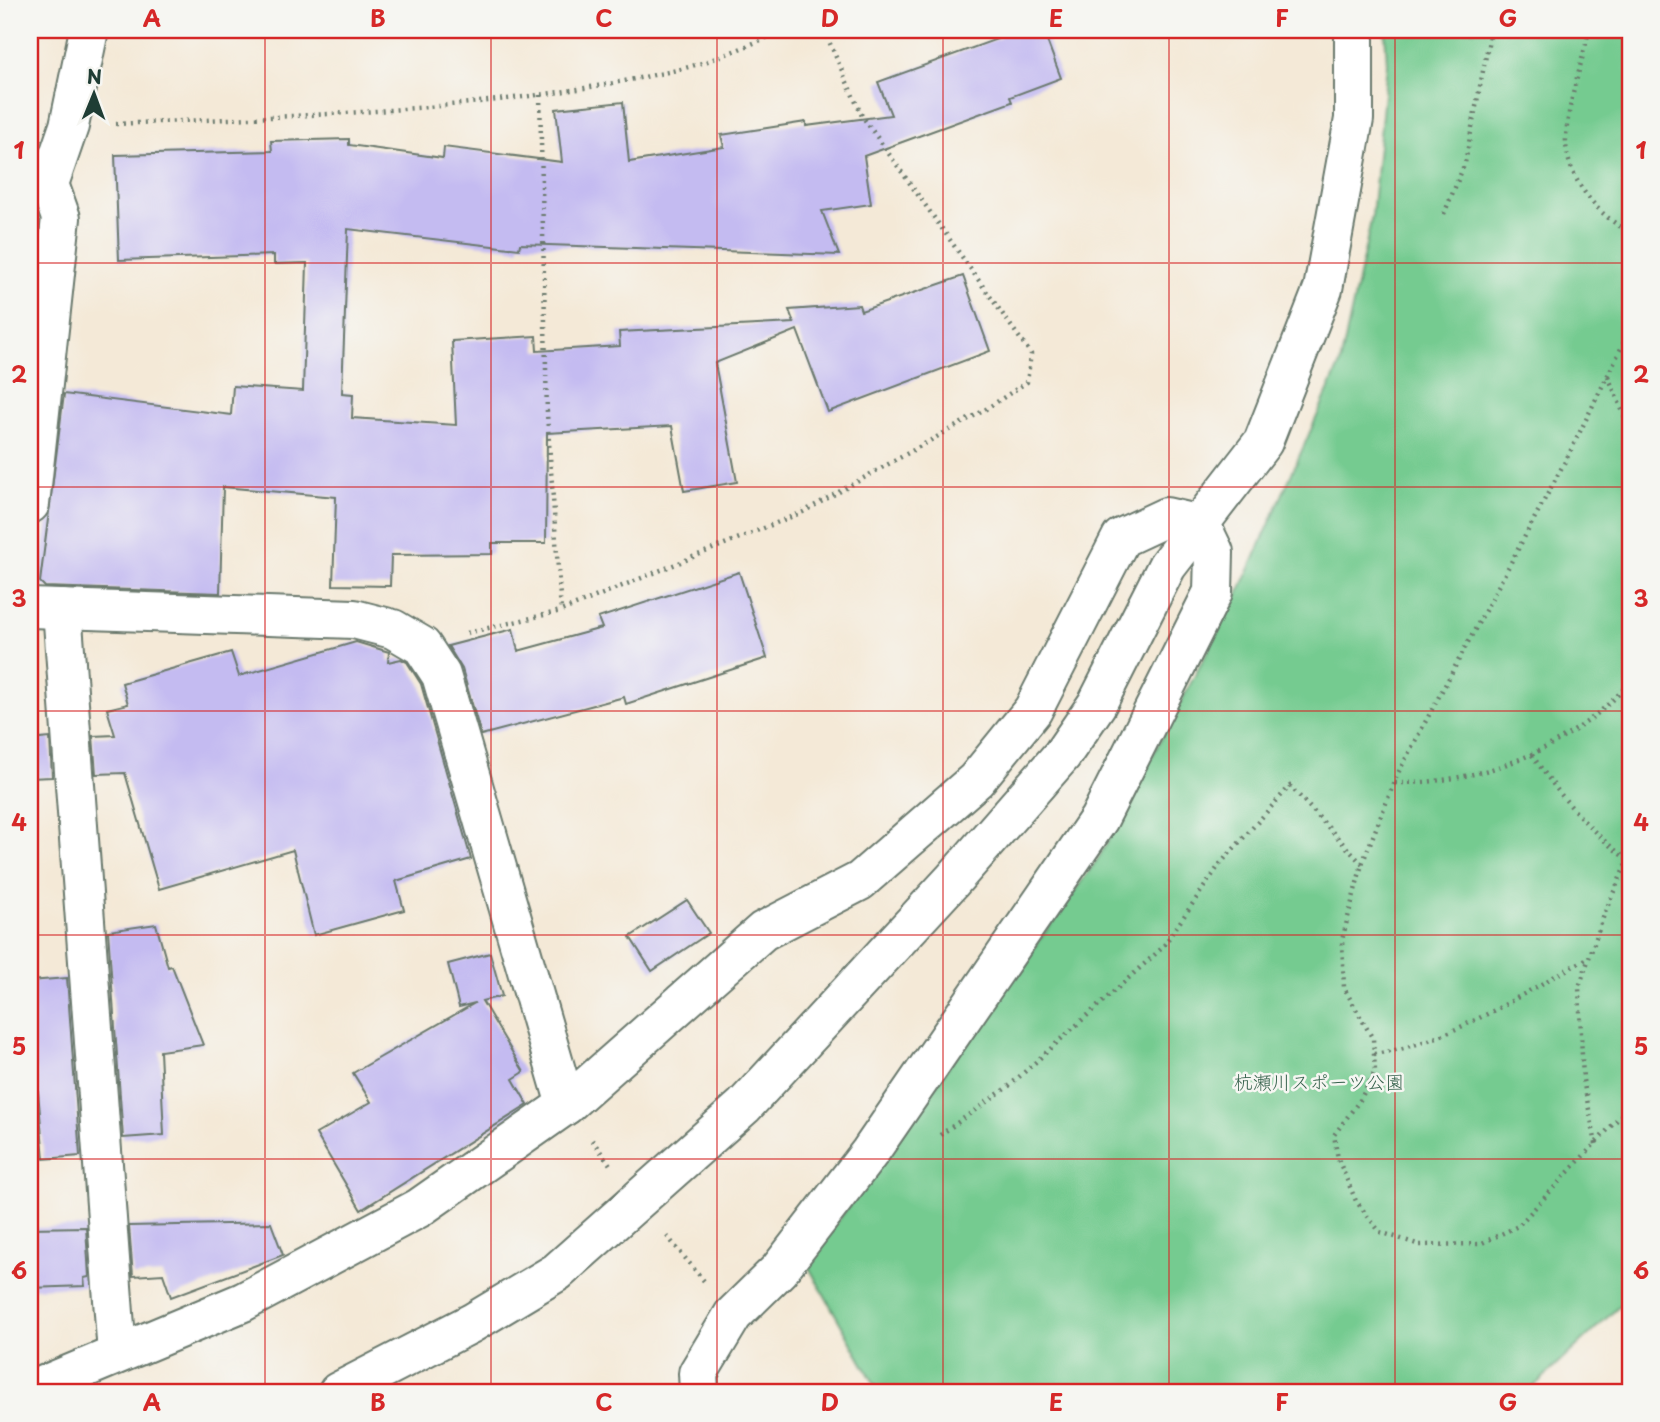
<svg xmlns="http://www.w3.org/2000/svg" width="1660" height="1422" viewBox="0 0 1660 1422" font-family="'Playpen Sans','Klee One',sans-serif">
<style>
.green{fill:#75cb90;stroke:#4a8462;stroke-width:2}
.building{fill:#c4bbf1}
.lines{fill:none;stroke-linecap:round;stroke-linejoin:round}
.minor-casing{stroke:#6a796d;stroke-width:42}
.path{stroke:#6a796d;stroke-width:4.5;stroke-dasharray:2 5;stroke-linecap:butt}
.minor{stroke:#fff;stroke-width:38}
.grid{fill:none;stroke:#d62828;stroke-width:2;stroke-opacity:0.55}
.labels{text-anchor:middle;stroke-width:5;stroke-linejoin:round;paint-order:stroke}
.park-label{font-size:19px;fill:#34604b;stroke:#f6f6f2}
.neatline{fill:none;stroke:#d62828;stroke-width:2.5}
.grid-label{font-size:23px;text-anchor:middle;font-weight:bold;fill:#d62828}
</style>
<rect width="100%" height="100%" fill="#f6f6f2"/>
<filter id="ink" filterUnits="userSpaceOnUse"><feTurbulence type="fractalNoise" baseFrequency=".0143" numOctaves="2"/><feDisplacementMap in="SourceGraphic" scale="14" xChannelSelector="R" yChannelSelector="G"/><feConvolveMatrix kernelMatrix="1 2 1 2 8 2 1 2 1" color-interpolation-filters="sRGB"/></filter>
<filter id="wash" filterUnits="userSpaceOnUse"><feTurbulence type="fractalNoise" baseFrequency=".00686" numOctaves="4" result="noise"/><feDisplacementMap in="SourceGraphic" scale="28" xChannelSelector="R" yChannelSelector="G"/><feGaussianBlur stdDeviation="1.57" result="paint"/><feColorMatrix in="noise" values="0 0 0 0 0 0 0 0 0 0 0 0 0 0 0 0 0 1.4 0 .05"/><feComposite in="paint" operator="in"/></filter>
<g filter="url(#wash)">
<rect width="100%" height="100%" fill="#f4e9d7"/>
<path class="green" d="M 1385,30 L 1630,30 L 1630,1296 L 1528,1392 L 879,1392 L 807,1264 L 1099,857 L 1242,586 L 1340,364 L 1372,216 L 1387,64 Z"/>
<g id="blocks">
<g class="building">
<path d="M 997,30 L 1043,30 L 1061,78 L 1010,97 L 1012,102 L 864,156 L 871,204 L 822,211 L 839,255 L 520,244 L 519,249 L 348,229 L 342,393 L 353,394 L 352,418 L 456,425 L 452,341 L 536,336 L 537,351 L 620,346 L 619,332 L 794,323 L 789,310 L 859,305 L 861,311 L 963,276 L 990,351 L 828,412 L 797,330 L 715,363 L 737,482 L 684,491 L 672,426 L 547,433 L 546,543 L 492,543 L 492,554 L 391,555 L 390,586 L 333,585 L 336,497 L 223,487 L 220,593 L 45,587 L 40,582 L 64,394 L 231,415 L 233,386 L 303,391 L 307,263 L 274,264 L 274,255 L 119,260 L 115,155 L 272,151 L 271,141 L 349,139 L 349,145 L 443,158 L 444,147 L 562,162 L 556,109 L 623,102 L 629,162 L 724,147 L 721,135 L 806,122 L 806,126 L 891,115 L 878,82 L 1000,38 Z"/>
<path d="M 739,572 L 767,658 L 626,704 L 624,697 L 481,735 L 462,669 L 448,646 L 513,629 L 518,651 L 602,628 L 598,618 Z"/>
<path d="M 356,642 L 389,652 L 388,662 L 401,659 L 407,662 L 421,684 L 471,859 L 396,881 L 404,910 L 314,935 L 293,850 L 159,889 L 125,773 L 96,774 L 93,736 L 115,735 L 107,709 L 128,704 L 122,683 L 231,652 L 239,676 Z"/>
<path d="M 50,738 L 52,777 L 30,778 L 30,740 Z"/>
<path d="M 687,900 L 709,933 L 652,971 L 630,937 Z"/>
<path d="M 156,924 L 168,967 L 172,966 L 203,1045 L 160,1051 L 164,1135 L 123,1138 L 108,931 Z"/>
<path d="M 490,953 L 502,996 L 482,1001 L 524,1072 L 513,1079 L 528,1105 L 361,1210 L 316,1134 L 371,1102 L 353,1073 L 475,1003 L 459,1007 L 448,964 Z"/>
<path d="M 67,978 L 80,1156 L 44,1159 L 36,1069 L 30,1069 L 30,981 Z"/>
<path d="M 271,1223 L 283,1255 L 171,1297 L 163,1274 L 133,1276 L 129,1226 Z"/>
<path d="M 86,1227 L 89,1277 L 84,1278 L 85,1286 L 30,1288 L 30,1228 Z"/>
</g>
</g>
</g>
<g filter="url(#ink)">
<use href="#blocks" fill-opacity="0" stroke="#6a796d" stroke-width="2"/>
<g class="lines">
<defs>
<g id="minor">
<path d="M 30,190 L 49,184 L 69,126 L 89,30"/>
<path d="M 30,504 L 61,218 L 49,184"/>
<path d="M 30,608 L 354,619 L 393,629 L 422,646 L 441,675 L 566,1105"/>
<path d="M 62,609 L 117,1354"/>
<path d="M 30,1391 L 243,1302 L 419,1208 L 566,1105 L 763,931 L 860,881 L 976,780 L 1033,710 L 1121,538 L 1166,517 L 1201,525 L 1214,552 L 1213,592 L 1099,819 L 870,1152 L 779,1270 L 733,1315 L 698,1373 L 699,1392"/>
<path d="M 338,1392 L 472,1323 L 557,1272 L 744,1106 L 952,881 L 1062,755 L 1097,704 L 1167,566 L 1263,442 L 1323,289 L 1354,119 L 1354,30"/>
</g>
</defs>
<use href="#minor" class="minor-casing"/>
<g class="path">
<path d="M 1589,30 C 1582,64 1568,102 1566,137 C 1564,175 1597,216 1630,232"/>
<path d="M 540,95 L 547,414 L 561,611"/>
<path d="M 116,124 C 304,115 497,112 681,69 C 717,60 752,43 786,30"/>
<path d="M 1444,214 L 1465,163 L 1491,30"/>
<path d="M 1630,330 L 1569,454 L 1398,773 L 1362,864 L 1342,940 L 1344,988 L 1373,1039 L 1375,1071 L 1360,1100 L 1334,1135 L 1338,1159 L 1356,1201 L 1380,1232 L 1420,1245 L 1480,1244 L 1518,1226 L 1630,1106"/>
<path d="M 1608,376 L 1630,429"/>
<path d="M 467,633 L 561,611 L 803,512 L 983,411 L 1027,382 L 1031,354 L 862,116 L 824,30"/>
<path d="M 1532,755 C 1560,796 1588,830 1628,860"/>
<path d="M 1395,783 C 1481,784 1573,748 1630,682"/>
<path d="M 1374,1054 C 1451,1043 1520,994 1588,958"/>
<path d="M 940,1135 L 1009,1086 L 1162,948 L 1220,864 L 1290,786 L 1362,864"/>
<path d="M 592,1140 L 611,1166"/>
<path d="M 1596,1144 L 1583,1080 L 1579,987 L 1605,912 L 1630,855"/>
<path d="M 667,1236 L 704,1281"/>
</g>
<use href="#minor" class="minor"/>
</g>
</g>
<path class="grid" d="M 265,30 L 265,1392M 491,30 L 491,1392M 717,30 L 717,1392M 943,30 L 943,1392M 1169,30 L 1169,1392M 1395,30 L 1395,1392M 30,263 L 1630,263M 30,487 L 1630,487M 30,711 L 1630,711M 30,935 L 1630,935M 30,1159 L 1630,1159"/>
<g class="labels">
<g class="park-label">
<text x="1319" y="1089">杭瀬川スポーツ公園</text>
</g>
</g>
<rect width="1660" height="1422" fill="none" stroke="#f6f6f2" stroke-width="77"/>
<g transform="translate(94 94) rotate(1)" stroke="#f6f6f2" stroke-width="5" paint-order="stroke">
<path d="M0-5L12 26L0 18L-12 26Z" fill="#1f3d34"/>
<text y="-10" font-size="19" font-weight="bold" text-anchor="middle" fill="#1f3d34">N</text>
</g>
<rect x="38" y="38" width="1584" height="1346" class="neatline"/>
<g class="grid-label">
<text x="152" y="27">A</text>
<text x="378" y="27">B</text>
<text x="604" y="27">C</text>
<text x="830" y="27">D</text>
<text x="1056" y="27">E</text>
<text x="1282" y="27">F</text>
<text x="1508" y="27">G</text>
<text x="19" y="159">1</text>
<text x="1641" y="159">1</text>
<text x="19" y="383">2</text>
<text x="1641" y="383">2</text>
<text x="19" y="607">3</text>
<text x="1641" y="607">3</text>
<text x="19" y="831">4</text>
<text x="1641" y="831">4</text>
<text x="19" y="1055">5</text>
<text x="1641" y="1055">5</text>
<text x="19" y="1279">6</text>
<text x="1641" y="1279">6</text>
<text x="152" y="1411">A</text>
<text x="378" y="1411">B</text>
<text x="604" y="1411">C</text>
<text x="830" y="1411">D</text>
<text x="1056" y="1411">E</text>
<text x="1282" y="1411">F</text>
<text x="1508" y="1411">G</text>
</g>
</svg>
